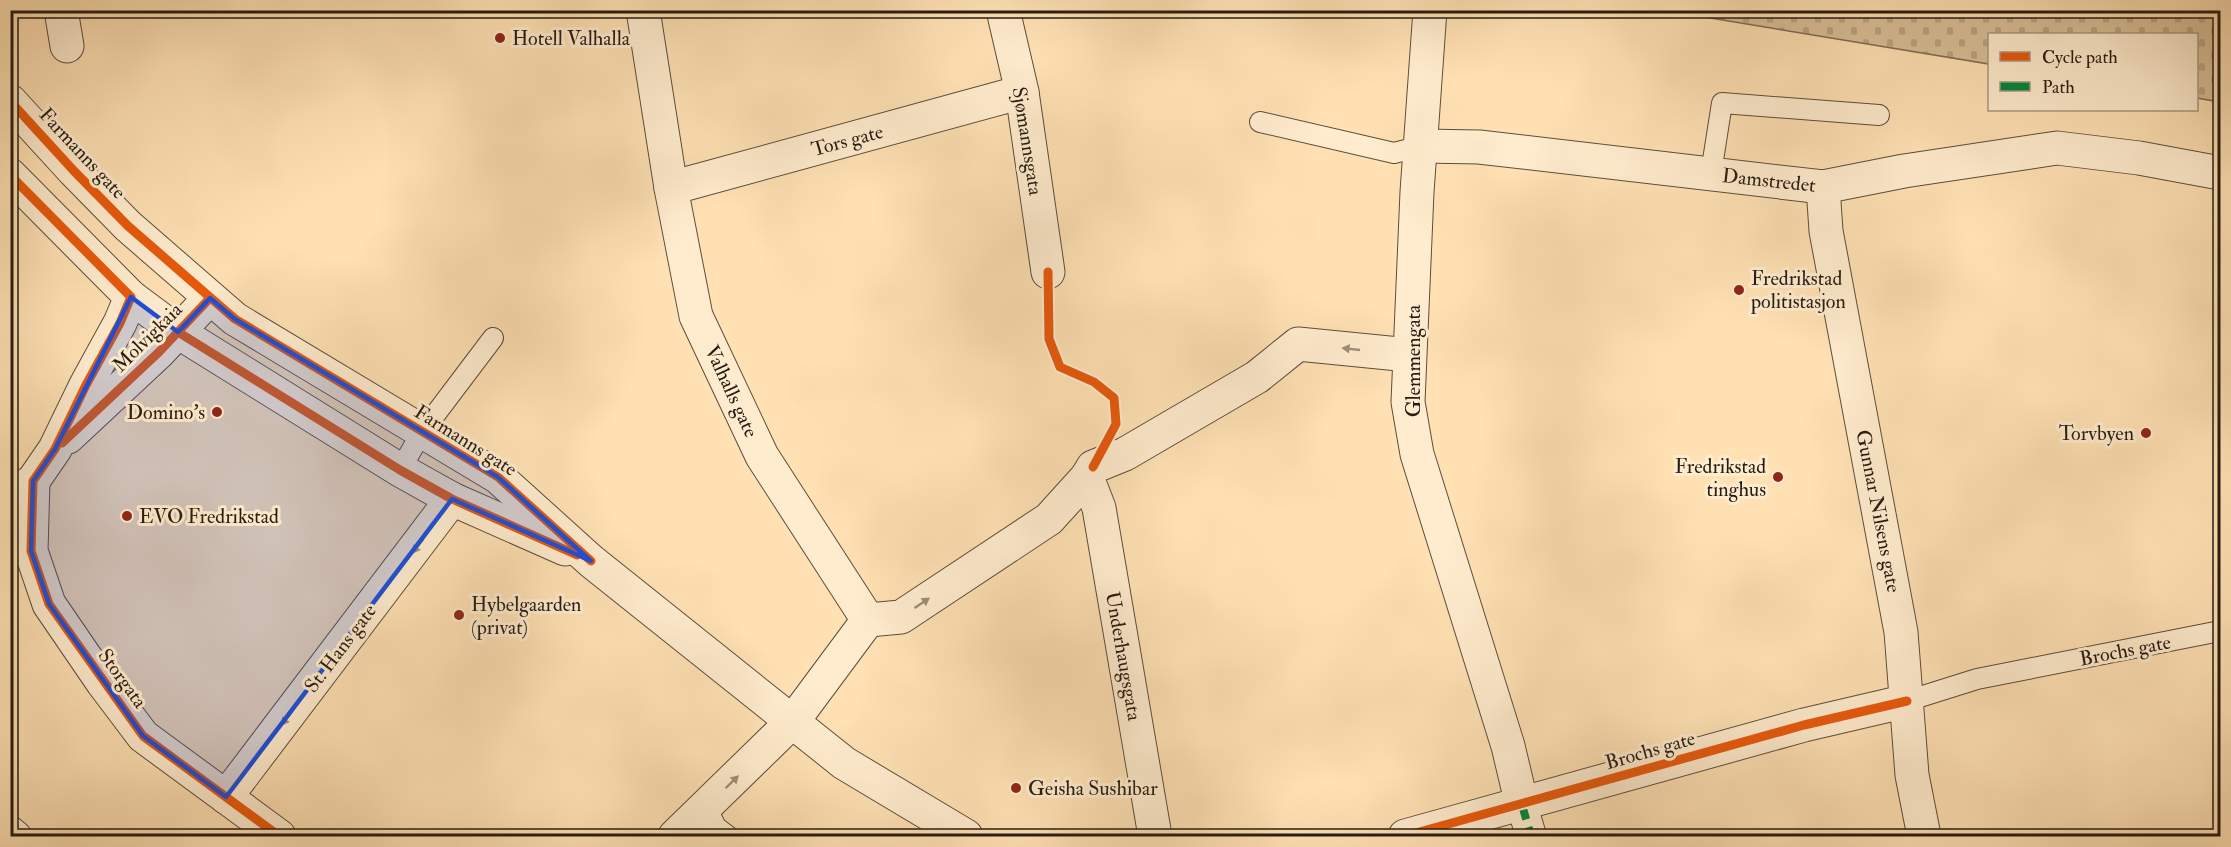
<svg xmlns="http://www.w3.org/2000/svg" width="2231" height="847" viewBox="0 0 2231 847" font-family="'IM FELL Double Pica',serif">
<style>
.cemetery{fill:url(#cemetery-stones);stroke:#806e56;stroke-width:1.5}
.lines{fill:none;stroke-linecap:round;stroke-linejoin:round}
.service-casing{stroke:#5c4d3b;stroke-width:22}
.pedestrian-casing{stroke:#5c4d3b;stroke-width:32}
.minor-casing{stroke:#5c4d3b;stroke-width:35}
.tertiary-casing{stroke:#5c4d3b;stroke-width:35}
.service{stroke:#ffecce;stroke-width:20}
.pedestrian{stroke:#ffecce;stroke-width:30}
.minor{stroke:#ffecce;stroke-width:33}
.tertiary{stroke:#ffecce;stroke-width:33}
.quiet{stroke:#00873e;stroke-width:8;stroke-dasharray:15 8;stroke-linecap:butt}
.cycleway-casing{stroke:#ffecce;stroke-width:13}
.cycleway{stroke:#e8590c;stroke-width:9}
.oneway{fill:#9d8e7a}
.marked{fill:#1d4ed8;fill-opacity:0.2;stroke:#1d4ed8;stroke-width:4.5;stroke-linejoin:round}
.poi-dot{fill:#8f2418;stroke:#ffecce;stroke-width:2}
.labels{text-anchor:middle;stroke-width:6;stroke-linejoin:round;paint-order:stroke}
.poi-label{font-size:20px;fill:#261c13;stroke:#ffecce;text-anchor:start}
.street-label{font-size:20px;fill:#261c13;stroke:#ffecce}
</style>
<defs>
<pattern id="cemetery-stones" width="16" height="16" patternUnits="userSpaceOnUse" patternTransform="scale(1.5)"><rect width="16" height="16" fill="#dac099"/><path d="M2 7V4a2 2 0 0 1 4 0v3zM10 15v-3a2 2 0 0 1 4 0v3z" fill="#bba483"/></pattern>
</defs>
<rect width="100%" height="100%" fill="#ffe1b4"/>
<filter id="stains"><feTurbulence type="fractalNoise" baseFrequency=".00333" numOctaves="4"/><feColorMatrix values="0 0 0 0 .2 0 0 0 0 .09 0 0 0 0 .02 0 0 0 .5 -.17"/></filter>
<radialGradient id="worn" r=".72"><stop offset=".6" stop-color="#630" stop-opacity="0"/><stop offset="1" stop-color="#630" stop-opacity=".3"/></radialGradient>
<path class="cemetery" d="M 1668,11 L 2220,11 L 2220,102 L 2197,98 L 2196,34 L 1990,34 L 1989,64 Z"/>
<g class="lines">
<defs>
<g id="service">
<path d="M 1260,122 L 1394,153 L 1422,146"/>
<path d="M 1711,173 L 1722,103 L 1879,115"/>
<path d="M 400,470 L 422,432 L 493,338"/>
<path d="M 1907,701 L 1977,679 L 2220,631"/>
<path d="M 706,807 L 716,827 L 728,836"/>
</g>
<g id="pedestrian">
<path d="M 1522,805 L 1531,836"/>
<path d="M 10,831 L 16,836"/>
</g>
<g id="minor">
<path d="M 61,10 L 67,46"/>
<path d="M 643,10 L 671,188 L 696,316 L 762,456 L 868,620"/>
<path d="M 1003,10 L 1022,92 L 1048,272"/>
<path d="M 1422,146 L 1479,147 L 1823,187"/>
<path d="M 671,188 L 1022,92"/>
<path d="M 68,437 L 159,352 L 210,298"/>
<path d="M 1087,477 L 1099,508 L 1155,836"/>
<path d="M 33,481 L 31,551 L 49,604 L 103,683 L 143,736 L 279,836"/>
<path d="M 15,492 L 33,481 L 55,449 L 86,385 L 120,323 L 131,297"/>
<path d="M 868,620 L 901,617 L 1049,519 L 1087,477 L 1093,467 L 1125,454 L 1257,377 L 1298,344 L 1409,355"/>
<path d="M 226,797 L 452,499"/>
<path d="M 675,836 L 793,721 L 868,620"/>
</g>
<g id="tertiary">
<path d="M 1430,10 L 1417,192 L 1408,402 L 1417,454 L 1508,746 L 1522,805"/>
<path d="M 10,101 L 74,171 L 128,226 L 235,319 L 498,477 L 591,561 L 844,763 L 966,836"/>
<path d="M 10,175 L 131,297 L 178,332 L 400,470 L 452,499 L 565,549"/>
<path d="M 1405,836 L 1804,725 L 1907,701"/>
<path d="M 1924,836 L 1912,775 L 1901,632 L 1826,231 L 1823,187 L 1904,171 L 2057,148 L 2139,158 L 2220,173"/>
</g>
</defs>
<use href="#service" class="service-casing"/>
<use href="#pedestrian" class="pedestrian-casing"/>
<use href="#minor" class="minor-casing"/>
<use href="#tertiary" class="tertiary-casing"/>
<use href="#service" class="service"/>
<use href="#pedestrian" class="pedestrian"/>
<use href="#minor" class="minor"/>
<use href="#tertiary" class="tertiary"/>
<g class="quiet">
<path d="M 1522,805 L 1531,836"/>
<path d="M 10,831 L 16,836"/>
</g>
<defs>
<g id="cycleway">
<path d="M 10,101 L 74,171 L 128,226 L 235,319 L 498,477 L 591,561"/>
<path d="M 10,175 L 131,297 L 120,323 L 86,385 L 55,449 L 33,481 L 31,551 L 49,604 L 143,736 L 279,836"/>
<path d="M 1048,272 L 1049,339 L 1060,367 L 1094,382 L 1114,398 L 1116,424 L 1093,467"/>
<path d="M 178,332 L 400,470 L 452,499 L 577,555"/>
<path d="M 62,443 L 159,352 L 210,298"/>
<path d="M 1405,836 L 1804,725 L 1907,701"/>
</g>
</defs>
<use href="#cycleway" class="cycleway-casing"/>
<use href="#cycleway" class="cycleway"/>
</g>
<defs><path id="oneway-solid" d="M-6-.8H1V-3.2L6.5 0L1 3.2V.8H-6Z" transform="scale(1.5)"/></defs>
<g class="oneway">
<use href="#oneway-solid" transform="translate(1351 349) rotate(-174)"/>
<use href="#oneway-solid" transform="translate(418 546) rotate(127)"/>
<use href="#oneway-solid" transform="translate(922 603) rotate(-34)"/>
<use href="#oneway-solid" transform="translate(287 718) rotate(127)"/>
<use href="#oneway-solid" transform="translate(732 782) rotate(-44)"/>
</g>
<path class="marked" d="M 131,297 L 178,332 L 210,298 L 235,319 L 498,477 L 591,561 L 452,499 L 226,797 L 143,736 L 49,604 L 31,551 L 33,481 L 55,449 Z"/>
<g class="poi-dot">
<circle cx="500" cy="38" r="6"/>
<circle cx="1739" cy="290" r="6"/>
<circle cx="217" cy="412" r="6"/>
<circle cx="2146" cy="433" r="6"/>
<circle cx="1778" cy="477" r="6"/>
<circle cx="127" cy="516" r="6"/>
<circle cx="459" cy="615" r="6"/>
<circle cx="1016" cy="788" r="6"/>
</g>
<g class="labels">
<g class="poi-label">
<text x="512" y="45">Hotell Valhalla</text>
<text x="1751" y="285">Fredrikstad<tspan x="1751" dy="23">politistasjon</tspan></text>
<text x="205" y="419" text-anchor="end">Domino's</text>
<text x="2134" y="440" text-anchor="end">Torvbyen</text>
<text x="1766" y="473" text-anchor="end">Fredrikstad<tspan x="1766" dy="23">tinghus</tspan></text>
<text x="139" y="523">EVO Fredrikstad</text>
<text x="471" y="611">Hybelgaarden<tspan x="471" dy="23">(privat)</tspan></text>
<text x="1028" y="795">Geisha Sushibar</text>
</g>
<g class="street-label">
<text transform="translate(847 140) rotate(-15)" y="7">Tors gate</text>
<text transform="translate(1028 141) rotate(81)" y="7">Sjømannsgata</text>
<text transform="translate(83 153) rotate(47)" y="7">Farmanns gate</text>
<text transform="translate(1769 180) rotate(6)" y="7">Damstredet</text>
<text transform="translate(147 337) rotate(-45)" y="7">Molvigkaia</text>
<text transform="translate(1413 361) rotate(-90)" y="7">Glemmengata</text>
<text transform="translate(732 391) rotate(65)" y="7">Valhalls gate</text>
<text transform="translate(466 440) rotate(32)" y="7">Farmanns gate</text>
<text transform="translate(1879 511) rotate(79)" y="7">Gunnar Nilsens gate</text>
<text transform="translate(340 648) rotate(-53)" y="7">St. Hans gate</text>
<text transform="translate(2125 650) rotate(-11)" y="7">Brochs gate</text>
<text transform="translate(1124 656) rotate(80)" y="7">Underhaugsgata</text>
<text transform="translate(123 678) rotate(54)" y="7">Storgata</text>
<text transform="translate(1650 750) rotate(-16)" y="7">Brochs gate</text>
</g>
</g>
<rect width="2231" height="847" fill="none" stroke="#ffe1b4" stroke-width="36"/>
<rect x="12" y="12" width="2207" height="823" fill="none" stroke="#261c13" stroke-width="3"/>
<rect x="18" y="18" width="2195" height="811" fill="none" stroke="#261c13" stroke-width="1.5"/>
<rect x="1988" y="33" width="210" height="78" fill="#ffecce" stroke="#a89983" stroke-width="1.5"/>
<rect x="2000" y="52" width="30" height="9" fill="#e8590c" stroke="#a89983" stroke-width="1.5"/>
<text x="2042" y="63" font-size="18" fill="#261c13">Cycle path</text>
<rect x="2000" y="82" width="30" height="9" fill="#00873e" stroke="#a89983" stroke-width="1.5"/>
<text x="2042" y="93" font-size="18" fill="#261c13">Path</text>
<rect width="100%" height="100%" filter="url(#stains)"/>
<rect width="100%" height="100%" fill="url(#worn)"/>
</svg>
